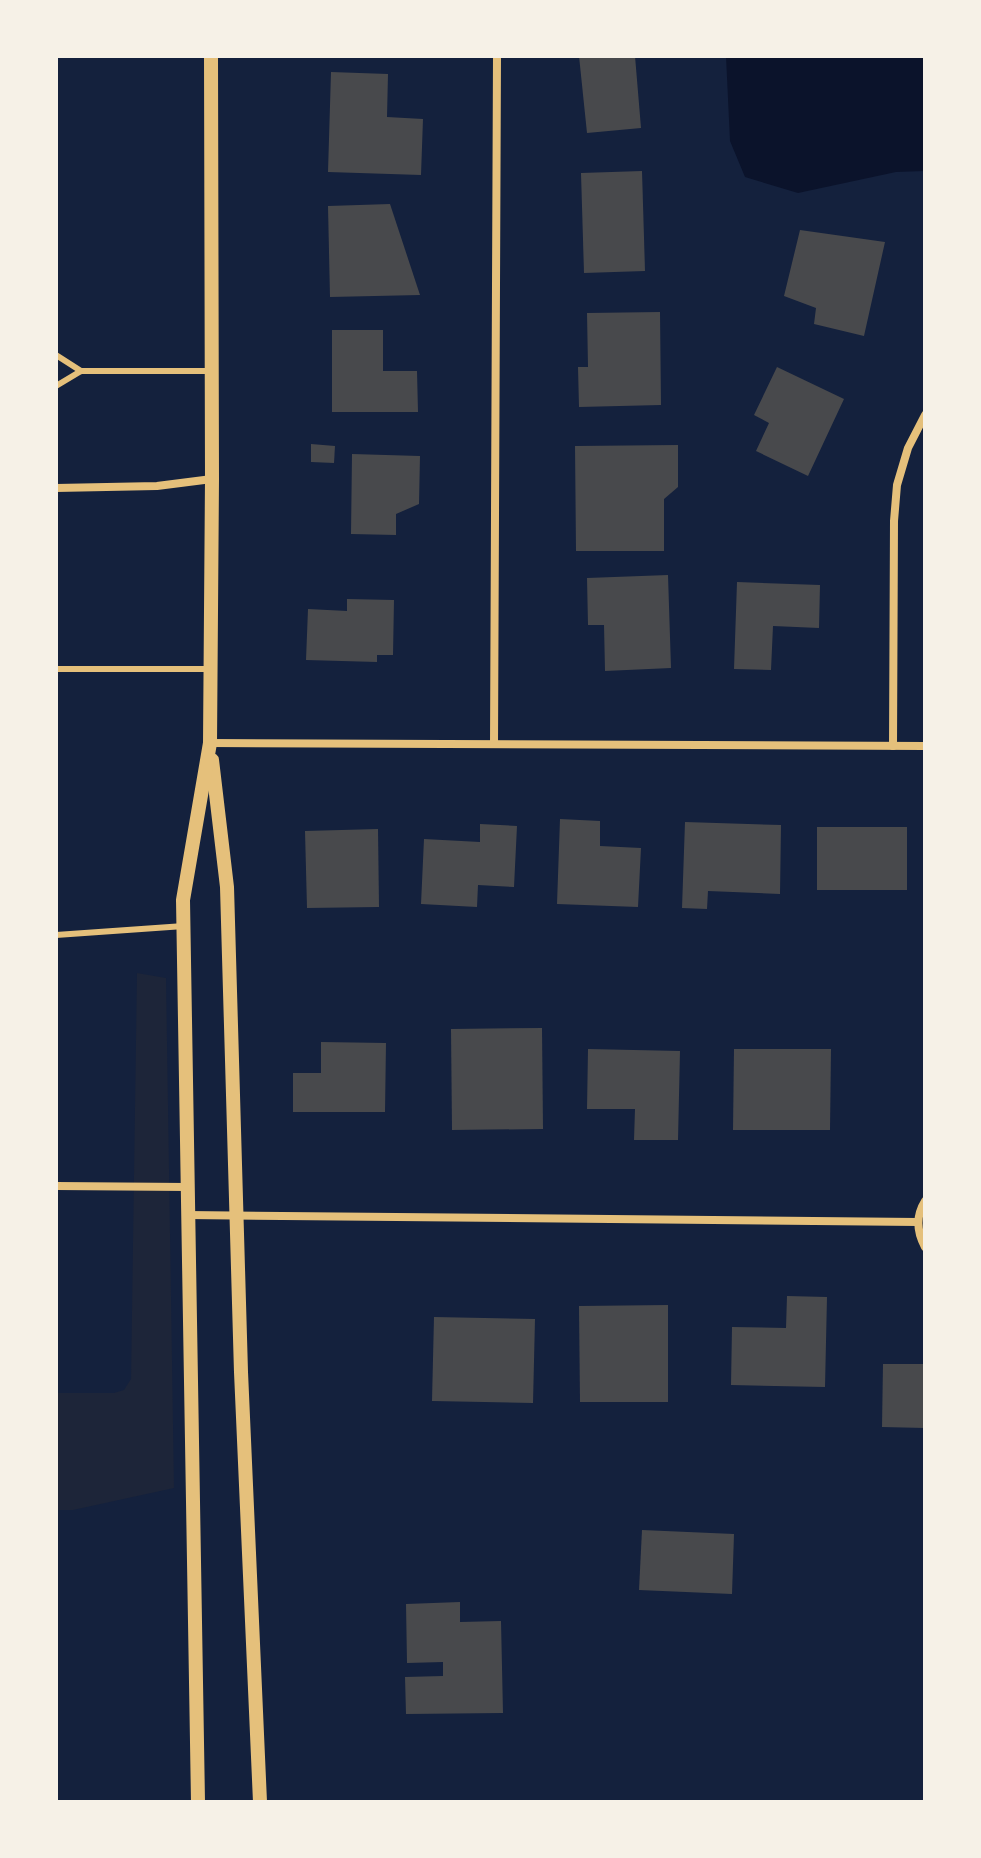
<svg xmlns="http://www.w3.org/2000/svg" width="981" height="1858" viewBox="0 0 981 1858" font-family="Quicksand,sans-serif">
<style>
.green{fill:#1d2539}
.water{fill:#0b132b}
.building{fill:#48494c}
.lines{fill:none;stroke-linecap:round;stroke-linejoin:round}
.service{stroke:#e5c07b;stroke-width:6}
.minor{stroke:#e5c07b;stroke-width:8}
.tertiary{stroke:#e5c07b;stroke-width:14}
</style>
<rect width="100%" height="100%" fill="#14213d"/>
<path class="green" d="M 137,973 L 166,978 L 174,1488 L 73,1510 L 56,1510 L 56,1393 L 114,1393 L 124,1390 L 131,1379 Z"/>
<path class="water" d="M 726,56 L 925,56 L 925,171 L 896,172 L 798,193 L 745,177 L 730,141 Z"/>
<g class="building">
<path d="M 579,56 L 635,56 L 641,128 L 587,133 Z"/>
<path d="M 331,72 L 388,74 L 387,117 L 423,119 L 421,175 L 328,172 Z"/>
<path d="M 642,171 L 645,271 L 584,273 L 581,173 Z"/>
<path d="M 390,204 L 420,295 L 330,297 L 328,206 Z"/>
<path d="M 800,230 L 885,242 L 864,336 L 814,324 L 816,308 L 784,296 Z"/>
<path d="M 660,312 L 661,405 L 579,407 L 578,367 L 588,367 L 587,313 Z"/>
<path d="M 332,330 L 383,330 L 383,371 L 417,371 L 418,412 L 332,412 Z"/>
<path d="M 777,367 L 844,399 L 808,476 L 756,451 L 769,423 L 754,415 Z"/>
<path d="M 311,444 L 335,446 L 334,463 L 311,462 Z"/>
<path d="M 678,445 L 678,487 L 664,499 L 664,551 L 576,551 L 575,446 Z"/>
<path d="M 352,454 L 420,456 L 419,504 L 396,514 L 396,535 L 351,534 Z"/>
<path d="M 668,575 L 671,668 L 605,671 L 604,625 L 588,625 L 587,578 Z"/>
<path d="M 737,582 L 820,585 L 819,628 L 773,626 L 771,670 L 734,669 Z"/>
<path d="M 347,599 L 394,600 L 393,655 L 377,655 L 377,662 L 306,660 L 308,609 L 347,611 Z"/>
<path d="M 560,819 L 600,821 L 600,846 L 641,848 L 638,907 L 557,904 Z"/>
<path d="M 685,822 L 781,825 L 780,894 L 708,891 L 707,909 L 682,908 Z"/>
<path d="M 480,824 L 517,826 L 514,887 L 478,885 L 477,907 L 421,904 L 424,839 L 480,842 Z"/>
<rect x="817" y="827" width="90" height="63"/>
<path d="M 378,829 L 379,907 L 307,908 L 305,831 Z"/>
<path d="M 542,1028 L 543,1129 L 452,1130 L 451,1029 Z"/>
<path d="M 321,1042 L 386,1043 L 385,1112 L 293,1112 L 293,1073 L 321,1073 Z"/>
<path d="M 588,1049 L 680,1051 L 678,1140 L 634,1140 L 635,1109 L 587,1109 Z"/>
<path d="M 734,1049 L 831,1049 L 830,1130 L 733,1130 Z"/>
<path d="M 787,1296 L 827,1297 L 825,1387 L 731,1385 L 732,1327 L 786,1328 Z"/>
<path d="M 668,1305 L 668,1402 L 580,1402 L 579,1306 Z"/>
<path d="M 434,1317 L 535,1319 L 533,1403 L 432,1401 Z"/>
<path d="M 883,1364 L 925,1364 L 925,1428 L 882,1427 Z"/>
<path d="M 642,1530 L 734,1534 L 732,1594 L 639,1590 Z"/>
<path d="M 460,1602 L 460,1622 L 501,1621 L 503,1713 L 406,1714 L 405,1677 L 443,1676 L 443,1662 L 407,1663 L 406,1604 Z"/>
</g>
<g class="lines">
<g class="service">
<path d="M 56,355 L 81,371"/>
<path d="M 56,386 L 81,371 L 212,371"/>
<path d="M 56,669 L 210,669"/>
<path d="M 56,935 L 184,926"/>
</g>
<g class="minor">
<path d="M 56,488 L 157,486 L 212,479"/>
<path d="M 210,743 L 925,746"/>
<path d="M 494,744 L 497,56"/>
<path d="M 893,746 L 894,521 L 897,485 L 908,448 L 925,415"/>
<path d="M 56,1186 L 187,1187"/>
<path d="M 925,1201 C 915,1217 917,1232 925,1247"/>
<path d="M 187,1215 L 918,1222"/>
</g>
<g class="tertiary">
<path d="M 212,760 L 227,887 L 241,1372 L 260,1802"/>
<path d="M 198,1802 L 183,900 L 210,743 L 212,479 L 211,56"/>
</g>
</g>
<rect width="981" height="1858" fill="none" stroke="#f6f1e7" stroke-width="116"/>
</svg>
